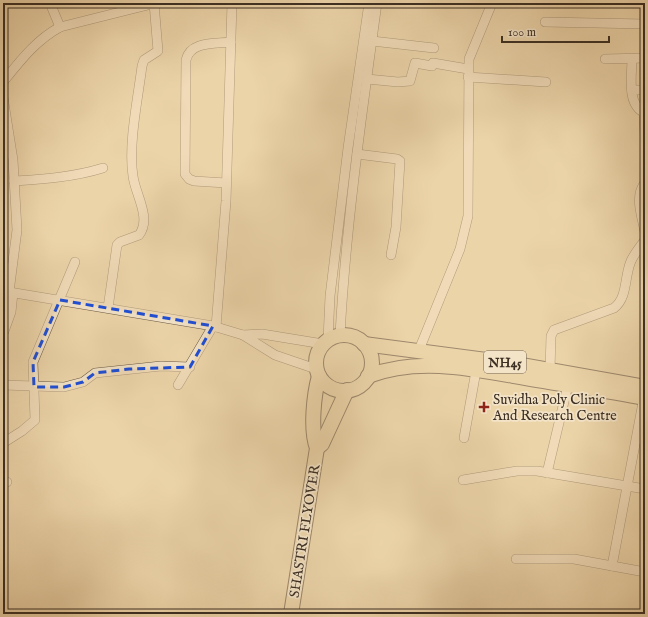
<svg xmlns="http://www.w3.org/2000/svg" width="648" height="617" viewBox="0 0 648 617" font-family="'IM FELL English',serif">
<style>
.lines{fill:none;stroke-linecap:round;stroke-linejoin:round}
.minor-casing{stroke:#685844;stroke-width:10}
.highway-casing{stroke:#3c2f23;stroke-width:16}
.minor{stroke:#f3e3c7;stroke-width:9}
.highway{stroke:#ecd4a9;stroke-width:14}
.marked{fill:none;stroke:#1d4ed8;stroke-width:3;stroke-dasharray:8 5;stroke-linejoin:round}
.poi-dot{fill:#8f2418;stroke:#f3e3c7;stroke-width:1.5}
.labels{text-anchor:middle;stroke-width:3.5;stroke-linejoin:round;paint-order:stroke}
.shield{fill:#f3e3c7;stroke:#736554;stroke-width:1}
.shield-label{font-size:13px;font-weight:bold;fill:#3c2f23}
.poi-label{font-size:14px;fill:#3c2f23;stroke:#f3e3c7;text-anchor:start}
.street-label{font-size:14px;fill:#3c2f23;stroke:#f3e3c7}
</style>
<rect width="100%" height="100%" fill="#ecd4a9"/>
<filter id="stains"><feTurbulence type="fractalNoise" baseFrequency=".005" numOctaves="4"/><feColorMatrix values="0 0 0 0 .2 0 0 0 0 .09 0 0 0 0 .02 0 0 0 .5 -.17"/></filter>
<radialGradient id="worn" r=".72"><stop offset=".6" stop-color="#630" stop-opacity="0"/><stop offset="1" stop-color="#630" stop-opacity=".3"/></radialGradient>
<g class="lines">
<defs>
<g id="minor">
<path d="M 50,3 L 60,27"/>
<path d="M 645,3 L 645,24"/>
<path d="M 545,22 L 645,24"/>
<path d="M 372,41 L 434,48"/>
<path d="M 605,59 L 645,58"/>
<path d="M 632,59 C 632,75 626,105 645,113"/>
<path d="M 468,77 L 546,82"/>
<path d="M 367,79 L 398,82 L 410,81 L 415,63 L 432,66 L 433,63 L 468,69"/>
<path d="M 3,82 C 20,61 36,40 60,27 L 156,3"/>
<path d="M 632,90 L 645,90"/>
<path d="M 3,97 L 13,160 L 17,230 L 9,292"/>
<path d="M 644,113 L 645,136"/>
<path d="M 357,154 L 397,159 L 400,161 L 396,227 L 391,255"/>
<path d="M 14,181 C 45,179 74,177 103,168"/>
<path d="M 226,183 L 194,181 L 189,179 L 185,174 L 186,60 C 190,41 215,44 231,42"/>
<path d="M 645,183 C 634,196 642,216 645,232"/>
<path d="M 3,291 L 213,326 L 243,335 L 262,334 L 323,344"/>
<path d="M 108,308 L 117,245 L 120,242 L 139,235 C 152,218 135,194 133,176 C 128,145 138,98 142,66 L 144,60 L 158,51 L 154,3"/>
<path d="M 216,327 L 226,201 L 232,3"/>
<path d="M 3,334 L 11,312 L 13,293"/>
<path d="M 243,335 L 275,355 L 316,369"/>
<path d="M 340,335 C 346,224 362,113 377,3"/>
<path d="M 328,340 L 330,296 L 348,148 L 369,3"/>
<path d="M 419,350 L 460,249 L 468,216 L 469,59 L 492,3"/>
<path d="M 550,370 L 551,336 L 554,330 L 614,308 C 628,297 624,277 631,261 C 634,254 640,247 645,240"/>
<path d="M 3,385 L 64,387 L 83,382 L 95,373 L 161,366 L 190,367"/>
<path d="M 178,385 L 213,326"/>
<path d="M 464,438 L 476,371"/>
<path d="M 3,443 L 22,431 L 35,420 L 33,362 L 75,262"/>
<path d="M 547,473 L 568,385"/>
<path d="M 463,480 L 517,471 L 537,471 L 645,489"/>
<path d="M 3,484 L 7,482"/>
<path d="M 516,559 L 574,559 L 645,572"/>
<path d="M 612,566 L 644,397"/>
</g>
<g id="highway">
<circle cx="344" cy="363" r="28"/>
<path d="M 364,344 L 510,363 L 645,387"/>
<path d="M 368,376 C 422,355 482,371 537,380 C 573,386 609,391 645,398"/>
<path d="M 317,448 L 322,444 L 347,390"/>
<path d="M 291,614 L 317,448 C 310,430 314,394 319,376"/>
</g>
</defs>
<use href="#minor" class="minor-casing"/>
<use href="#highway" class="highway-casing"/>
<use href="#minor" class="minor"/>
<use href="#highway" class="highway"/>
</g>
<path d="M0 0H648V617H0ZM 60,300 L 213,326 L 190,367 L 129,369 L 95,373 L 83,382 L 64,387 L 34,387 L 33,362 Z" fill="#ecd4a9" fill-opacity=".55" fill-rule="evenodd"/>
<path class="marked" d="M 60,300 L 213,326 L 190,367 L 129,369 L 95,373 L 83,382 L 64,387 L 34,387 L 33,362 Z"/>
<path class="poi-dot" d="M482 401h4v4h4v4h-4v4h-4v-4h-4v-4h4z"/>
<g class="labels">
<rect class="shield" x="484" y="351" width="42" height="22" rx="3"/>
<g class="shield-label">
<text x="505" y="367">NH45</text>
</g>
<g class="poi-label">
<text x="493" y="404">Suvidha Poly Clinic<tspan x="493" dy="16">And Research Centre</tspan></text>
</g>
<g class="street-label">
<text transform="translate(304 531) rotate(-81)" y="5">SHASTRI FLYOVER</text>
</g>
</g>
<rect width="648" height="617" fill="none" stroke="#ecd4a9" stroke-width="16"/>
<rect x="4" y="4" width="640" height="609" fill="none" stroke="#3c2f23" stroke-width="2"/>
<rect x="8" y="8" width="632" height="601" fill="none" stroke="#3c2f23"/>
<path d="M502 36v6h107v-6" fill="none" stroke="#3c2f23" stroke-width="2"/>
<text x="508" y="36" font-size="12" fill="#3c2f23" stroke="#f3e3c7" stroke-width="3" paint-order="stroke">100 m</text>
<rect width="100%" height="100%" filter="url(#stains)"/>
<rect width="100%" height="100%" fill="url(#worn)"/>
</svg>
